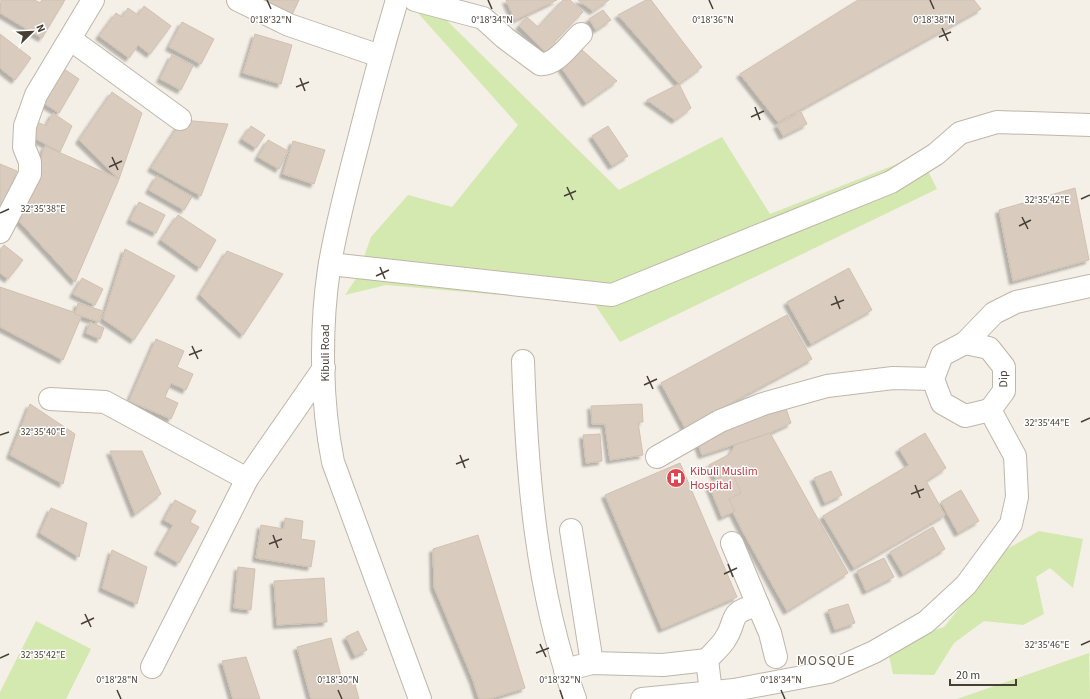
<svg xmlns="http://www.w3.org/2000/svg" width="1090" height="699" viewBox="0 0 1090 699" font-family="'Source Sans 3',sans-serif">
<style>
.green{fill:#d4e9af}
.building{fill:#d9ccbf;stroke:#d1c1af;filter:url(#shadow)}
.lines{fill:none;stroke-linecap:round;stroke-linejoin:round}
.minor-casing{stroke:#c0b6a9;stroke-width:24}
.minor{stroke:#fff;stroke-width:22}
.ticks{fill:none;stroke:#473f36;stroke-width:1.5}
.labels{text-anchor:middle;stroke-width:3;stroke-linejoin:round;paint-order:stroke}
.street-label{font-size:12px;fill:#473f36;stroke:#fff}
.health-label{font-size:12px;fill:#be3a42;stroke:#fff;text-anchor:start}
.quarter-label{font-size:14px;letter-spacing:1px;fill:#6a5c4d;stroke:#fff}
.ticks-label{font-size:10px;text-anchor:middle;fill:#473f36;stroke:#fff;stroke-width:3;stroke-linejoin:round;paint-order:stroke}
</style>
<defs>
<filter id="shadow"><feDropShadow dx="-3.5" dy="3.5" stdDeviation="1" flood-color="#0004"/></filter>
</defs>
<rect width="100%" height="100%" fill="#f4efe7"/>
<g class="green">
<path d="M 419,0 L 426,0 L 619,190 L 722,137 L 770,214 L 920,155 L 937,189 L 620,342 L 594,303 L 386,285 L 345,295 L 357,277 L 371,237 L 408,195 L 452,207 L 518,125 L 417,12 Z"/>
<path d="M 1039,531 L 1083,539 L 1073,588 L 1050,568 L 1036,577 L 1044,614 L 1023,625 L 984,621 L 954,643 L 934,675 L 893,674 L 887,646 L 944,627 L 1007,549 Z"/>
<path d="M 36,621 L 91,649 L 66,699 L 0,699 L 0,692 Z"/>
<path d="M 1089,653 L 1090,699 L 957,699 Z"/>
</g>
<g class="building">
<path d="M 1,0 L 35,0 L 40,3 L 42,0 L 65,0 L 42,38 L 0,13 Z"/>
<path d="M 253,0 L 299,0 L 290,19 Z"/>
<path d="M 506,0 L 557,0 L 515,20 Z"/>
<path d="M 563,0 L 570,0 L 583,12 L 554,42 L 558,46 L 549,55 L 519,26 L 527,17 L 538,27 Z"/>
<path d="M 578,0 L 609,0 L 593,11 Z"/>
<path d="M 646,0 L 651,0 L 702,67 L 679,84 L 618,15 Z"/>
<path d="M 858,0 L 974,0 L 981,9 L 778,122 L 740,74 Z"/>
<path d="M 144,6 L 171,26 L 150,54 L 138,45 L 129,58 L 99,36 L 116,13 L 122,17 L 128,8 L 138,15 Z"/>
<path d="M 603,10 L 611,20 L 596,30 L 589,19 Z"/>
<path d="M 182,22 L 214,39 L 201,64 L 169,47 Z"/>
<path d="M 0,34 L 31,58 L 15,80 L 0,68 Z"/>
<path d="M 255,34 L 292,45 L 281,84 L 243,73 Z"/>
<path d="M 581,49 L 617,81 L 586,103 L 561,67 Z"/>
<path d="M 172,55 L 193,66 L 181,90 L 160,79 Z"/>
<path d="M 61,67 L 79,79 L 59,113 L 42,102 Z"/>
<path d="M 679,84 L 691,108 L 675,120 L 647,100 Z"/>
<path d="M 112,92 L 142,113 L 119,179 L 79,140 Z"/>
<path d="M 801,112 L 807,124 L 783,136 L 777,125 Z"/>
<path d="M 53,113 L 72,126 L 60,152 L 27,134 L 35,121 L 46,126 Z"/>
<path d="M 182,120 L 228,124 L 201,196 L 151,168 Z"/>
<path d="M 251,126 L 265,135 L 256,148 L 242,139 Z"/>
<path d="M 608,126 L 628,156 L 612,166 L 592,136 Z"/>
<path d="M 268,140 L 288,151 L 279,169 L 258,157 Z"/>
<path d="M 293,141 L 325,150 L 314,184 L 283,174 Z"/>
<path d="M 45,146 L 119,179 L 75,282 L 19,221 Z"/>
<path d="M 0,164 L 17,171 L 0,213 Z"/>
<path d="M 157,176 L 192,197 L 184,210 L 149,190 Z"/>
<path d="M 1075,188 L 1089,260 L 1013,281 L 999,210 Z"/>
<path d="M 139,202 L 165,215 L 156,233 L 130,220 Z"/>
<path d="M 178,215 L 216,240 L 200,268 L 161,240 Z"/>
<path d="M 4,245 L 23,260 L 8,279 L 0,273 L 0,250 Z"/>
<path d="M 125,249 L 175,276 L 134,340 L 103,319 Z"/>
<path d="M 227,251 L 283,274 L 243,335 L 200,295 Z"/>
<path d="M 849,268 L 872,310 L 811,344 L 787,302 Z"/>
<path d="M 82,278 L 103,289 L 95,305 L 73,294 Z"/>
<path d="M 0,287 L 82,315 L 63,360 L 0,327 Z"/>
<path d="M 78,303 L 103,311 L 99,322 L 75,314 Z"/>
<path d="M 787,315 L 812,359 L 685,428 L 661,383 Z"/>
<path d="M 90,322 L 104,328 L 100,339 L 86,333 Z"/>
<path d="M 156,339 L 184,351 L 177,367 L 193,374 L 186,390 L 171,383 L 165,397 L 178,403 L 171,419 L 129,401 Z"/>
<path d="M 30,404 L 75,434 L 63,484 L 10,455 Z"/>
<path d="M 642,404 L 643,422 L 638,422 L 643,455 L 610,460 L 605,424 L 592,424 L 591,406 Z"/>
<path d="M 785,406 L 791,423 L 770,433 L 702,455 L 696,439 Z"/>
<path d="M 770,433 L 848,573 L 787,611 L 743,532 L 709,465 L 730,454 L 735,445 Z"/>
<path d="M 925,433 L 946,468 L 926,481 L 945,515 L 854,568 L 823,516 L 909,465 L 899,449 Z"/>
<path d="M 600,434 L 602,461 L 586,463 L 583,435 Z"/>
<path d="M 110,451 L 142,451 L 161,494 L 135,514 Z"/>
<path d="M 680,463 L 737,597 L 662,629 L 605,495 Z"/>
<path d="M 831,471 L 842,495 L 825,503 L 814,478 Z"/>
<path d="M 732,472 L 741,493 L 729,499 L 735,511 L 722,517 L 708,483 Z"/>
<path d="M 961,490 L 979,521 L 958,533 L 941,502 Z"/>
<path d="M 175,500 L 196,511 L 190,522 L 199,527 L 179,563 L 158,551 L 173,525 L 164,520 Z"/>
<path d="M 51,508 L 87,523 L 79,557 L 40,533 Z"/>
<path d="M 285,518 L 303,521 L 301,539 L 315,541 L 311,567 L 256,558 L 261,525 L 284,529 Z"/>
<path d="M 933,527 L 945,549 L 903,574 L 890,552 Z"/>
<path d="M 478,535 L 525,688 L 489,699 L 479,699 L 473,680 L 434,587 L 433,549 Z"/>
<path d="M 112,550 L 147,567 L 137,604 L 102,588 Z"/>
<path d="M 884,558 L 894,577 L 866,591 L 857,571 Z"/>
<path d="M 238,567 L 255,569 L 251,610 L 234,608 Z"/>
<path d="M 324,578 L 327,622 L 277,625 L 274,581 Z"/>
<path d="M 848,604 L 855,623 L 835,630 L 828,610 Z"/>
<path d="M 358,631 L 367,650 L 355,656 L 346,637 Z"/>
<path d="M 331,638 L 343,684 L 354,681 L 359,699 L 311,699 L 297,647 Z"/>
<path d="M 246,657 L 260,699 L 233,699 L 222,661 Z"/>
</g>
<g class="lines">
<defs>
<g id="minor">
<path d="M 238,0 L 289,25 L 380,56"/>
<path d="M 397,0 C 383,47 370,95 358,143 C 347,185 336,226 329,269 C 320,330 321,402 333,462 L 420,699"/>
<path d="M 415,0 L 483,18 L 505,38 L 540,64 C 556,66 570,44 581,34"/>
<path d="M 70,39 L 180,119"/>
<path d="M 0,232 L 30,174 L 30,162 L 24,147 L 25,126 L 36,95 L 93,0"/>
<path d="M 330,264 L 612,295 L 891,182 L 936,154 L 960,133 L 997,122 L 1090,125"/>
<path d="M 965,343 L 989,348 L 1004,367 L 1004,391 L 990,410"/>
<path d="M 523,361 C 527,476 536,590 575,699"/>
<path d="M 50,399 L 105,402 L 247,479"/>
<path d="M 990,410 L 965,416 L 942,403 L 933,379 L 942,355 L 965,343 L 994,313 L 1016,302 L 1090,286"/>
<path d="M 657,457 L 720,421 L 763,404 L 827,386 L 893,378 L 933,379"/>
<path d="M 571,530 L 592,663"/>
<path d="M 758,605 L 770,633 L 776,657"/>
<path d="M 152,667 L 247,479 L 324,368"/>
<path d="M 565,670 L 592,663 L 663,665 L 707,660"/>
<path d="M 711,692 L 707,660 C 712,654 719,648 724,641 C 739,620 725,613 758,605 L 732,543"/>
<path d="M 642,699 L 734,690 L 829,672 L 874,652 L 926,622 L 966,585 L 1011,524 L 1017,497 L 1015,456 L 990,410"/>
</g>
</defs>
<use href="#minor" class="minor-casing"/>
<use href="#minor" class="minor"/>
</g>
<path class="ticks" d="M 267,0 L 271,9M 488,0 L 492,9M 709,0 L 713,9M 930,0 L 934,9M 942,28 L 948,41M 939,37 L 951,32M 300,78 L 305,91M 296,87 L 309,82M 755,107 L 760,120M 751,117 L 764,111M 112,157 L 118,170M 109,167 L 122,161M 567,187 L 573,200M 564,196 L 576,191M 1081,199 L 1090,195M 0,213 L 9,209M 1022,217 L 1028,229M 1019,226 L 1031,220M 380,267 L 385,279M 376,276 L 389,270M 835,296 L 840,309M 831,305 L 844,300M 192,346 L 198,359M 189,355 L 202,350M 647,376 L 653,389M 644,385 L 657,379M 1081,422 L 1090,418M 0,435 L 9,432M 460,455 L 465,468M 456,464 L 469,459M 915,485 L 920,498M 911,494 L 924,489M 273,535 L 278,548M 269,544 L 282,539M 728,564 L 733,577M 724,574 L 737,568M 85,614 L 91,627M 81,624 L 94,618M 540,644 L 546,657M 1081,645 L 1090,641M 536,653 L 549,648M 0,658 L 9,654M 117,690 L 121,699M 338,690 L 342,699M 560,690 L 563,699M 781,690 L 785,699"/>
<defs>
<symbol id="hospital-disc" viewBox="-11 -11 22 22"><circle r="9.5" fill="#e0444e" stroke="#fff"/><path d="M-5-5h3v3.5h4V-5h3V5h-3V1.5h-4V5h-3Z" fill="#fff"/></symbol>
</defs>
<g fill-rule="evenodd">
<use href="#hospital-disc" x="665" y="467" width="22" height="22"/>
</g>
<g class="labels">
<g class="street-label">
<text transform="translate(325 353) rotate(-90)" y="4">Kibuli Road</text>
<text transform="translate(1003 379) rotate(-91)" y="4">Dip</text>
</g>
<g class="health-label">
<text x="690" y="475">Kibuli Muslim<tspan x="690" dy="14">Hospital</tspan></text>
</g>
<g class="quarter-label">
<text x="826" y="665">MOSQUE</text>
</g>
</g>
<g class="ticks-label">
<text x="271" y="23">0°18'32"N</text>
<text x="492" y="23">0°18'34"N</text>
<text x="713" y="23">0°18'36"N</text>
<text x="934" y="23">0°18'38"N</text>
<text x="1047" y="203">32°35'42"E</text>
<text x="43" y="212">32°35'38"E</text>
<text x="1047" y="426">32°35'44"E</text>
<text x="43" y="435">32°35'40"E</text>
<text x="1047" y="648">32°35'46"E</text>
<text x="43" y="658">32°35'42"E</text>
<text x="117" y="683">0°18'28"N</text>
<text x="338" y="683">0°18'30"N</text>
<text x="560" y="683">0°18'32"N</text>
<text x="781" y="683">0°18'34"N</text>
</g>
<g transform="translate(32 32) rotate(67)" stroke="#ffffff" stroke-width="3" paint-order="stroke">
<path d="M0-3L7 15L0 10L-7 15Z" fill="#473f36"/>
<text y="-6" font-size="11" font-weight="bold" text-anchor="middle" fill="#473f36">N</text>
</g>
<path d="M950 679v6h66v-6" fill="none" stroke="#473f36" stroke-width="2"/>
<text x="956" y="679" font-size="12" fill="#473f36" stroke="#ffffff" stroke-width="3" paint-order="stroke">20 m</text>
</svg>
